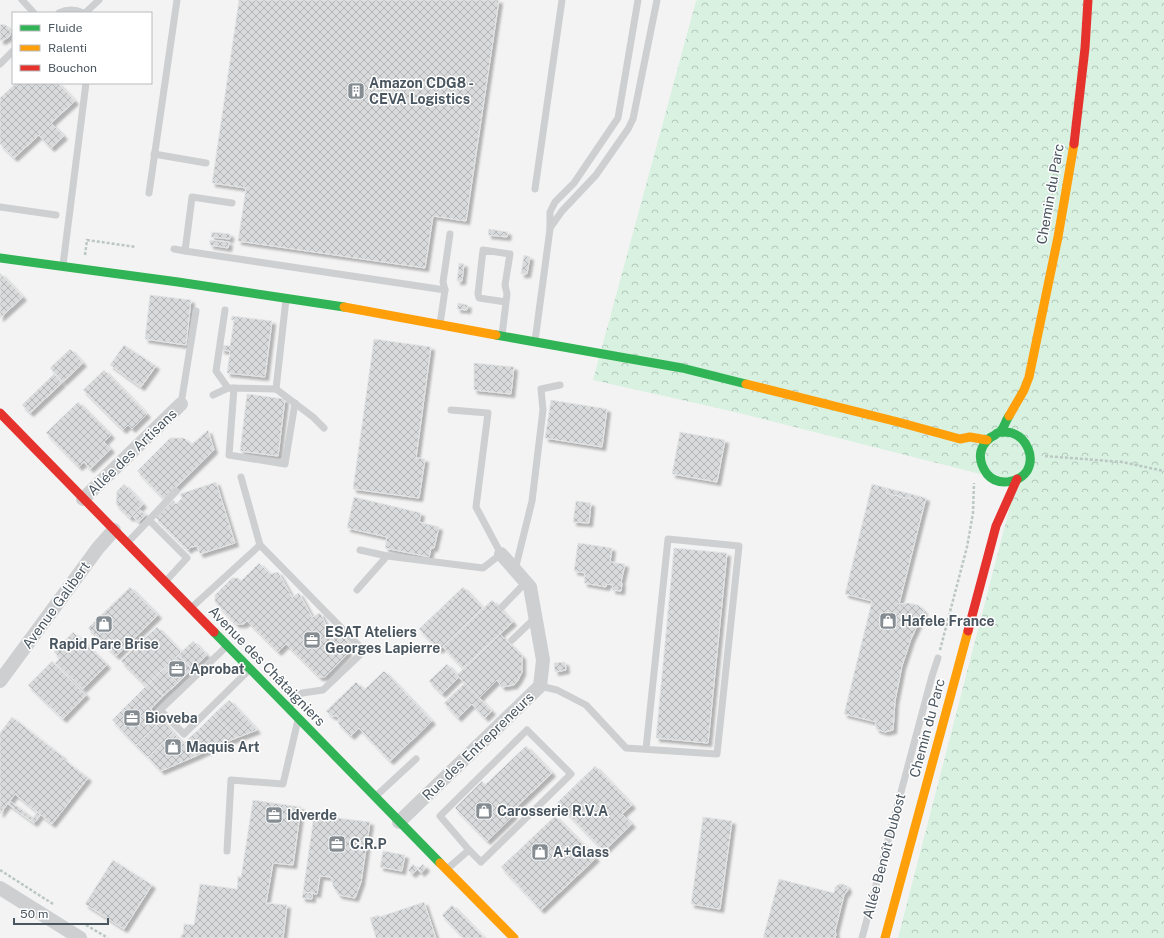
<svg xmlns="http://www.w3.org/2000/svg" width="1164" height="938" viewBox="0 0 1164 938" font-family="'Public Sans',sans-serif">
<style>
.forest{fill:url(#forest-crowns)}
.building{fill:url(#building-cross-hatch);stroke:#e4e5e6;filter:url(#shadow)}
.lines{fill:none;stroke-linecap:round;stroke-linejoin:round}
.path{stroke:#bbc7c3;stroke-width:2.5;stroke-dasharray:3 2;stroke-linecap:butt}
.lane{stroke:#cdcfd1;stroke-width:7}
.street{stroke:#cdcfd1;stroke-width:14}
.fast{stroke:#30b455;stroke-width:9}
.slow{stroke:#ff9f0a;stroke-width:9}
.jam{stroke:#e5322d;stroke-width:9}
.labels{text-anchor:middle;stroke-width:3;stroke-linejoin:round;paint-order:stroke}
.poi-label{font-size:14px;font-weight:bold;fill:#4a5660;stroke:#fff;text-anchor:start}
.street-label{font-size:14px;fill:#4a5660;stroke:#fff}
</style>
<defs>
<pattern id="forest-crowns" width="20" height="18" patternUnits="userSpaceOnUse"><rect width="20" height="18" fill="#d8f1e1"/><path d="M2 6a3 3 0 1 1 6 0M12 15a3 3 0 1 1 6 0" fill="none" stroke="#b1c6ba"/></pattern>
<pattern id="building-cross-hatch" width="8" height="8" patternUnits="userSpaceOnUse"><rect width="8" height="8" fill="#d9dadb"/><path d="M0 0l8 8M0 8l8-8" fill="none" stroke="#b2b4b5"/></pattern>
<filter id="shadow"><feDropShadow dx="3.5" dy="3.5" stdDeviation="1" flood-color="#0004"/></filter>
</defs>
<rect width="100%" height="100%" fill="#f3f3f3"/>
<path class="forest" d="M 699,0 L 1164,0 L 1164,938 L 898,938 L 1016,483 L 735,412 L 593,380 L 696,1 Z"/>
<g class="building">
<path d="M 239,0 L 499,0 L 466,221 L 433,216 L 425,268 L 238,241 L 246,188 L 212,183 Z"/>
<path d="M 3,24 L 7,26 L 11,32 L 9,37 L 2,41 L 0,40 L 0,25 Z"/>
<path d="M 16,83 L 58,83 L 75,101 L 51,123 L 64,136 L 51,148 L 39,135 L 14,158 L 0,144 L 0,98 Z"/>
<path d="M 489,229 L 508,232 L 507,237 L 488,235 Z"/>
<path d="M 212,232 L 230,234 L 230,239 L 211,237 Z"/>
<path d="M 210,240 L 229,242 L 228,248 L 210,245 Z"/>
<path d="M 524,255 L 530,257 L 527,274 L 521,274 Z"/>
<path d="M 459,263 L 464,264 L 462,281 L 457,281 Z"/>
<path d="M 0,273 L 23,297 L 0,318 Z"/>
<path d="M 150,295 L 191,300 L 186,345 L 145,339 Z"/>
<path d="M 458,303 L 468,305 L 467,310 L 457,309 Z"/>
<path d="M 232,316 L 272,321 L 265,377 L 227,373 L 230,351 L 221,350 L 222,345 L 230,346 L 234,320 L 231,320 Z"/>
<path d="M 374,339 L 431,347 L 416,458 L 425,459 L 419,498 L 353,489 Z"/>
<path d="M 124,345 L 156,366 L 141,387 L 110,365 Z"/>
<path d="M 70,349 L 83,363 L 63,382 L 50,368 Z"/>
<path d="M 474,363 L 514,367 L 511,394 L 474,390 Z"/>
<path d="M 104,370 L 147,414 L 132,429 L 128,425 L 123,430 L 83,390 Z"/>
<path d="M 54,374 L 62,383 L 30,413 L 22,405 Z"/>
<path d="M 247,394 L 285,399 L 278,456 L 240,451 Z"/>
<path d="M 551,400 L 607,409 L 602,447 L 545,438 Z"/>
<path d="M 78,402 L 111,435 L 104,442 L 111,449 L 90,469 L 84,462 L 79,467 L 46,433 Z"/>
<path d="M 208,430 L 214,450 L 164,499 L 137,471 L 170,438 L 184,438 L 191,445 Z"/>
<path d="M 680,432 L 725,440 L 717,482 L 672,474 Z"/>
<path d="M 216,482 L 235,543 L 200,554 L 197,546 L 191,547 L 188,550 L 155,517 L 173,500 L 176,504 L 182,498 L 180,494 Z"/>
<path d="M 124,484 L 143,504 L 130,518 L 116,504 L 117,491 Z"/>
<path d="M 872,484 L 887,488 L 886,493 L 910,499 L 911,494 L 926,498 L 899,604 L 908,603 L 918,605 L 924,611 L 911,639 L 902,666 L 895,701 L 893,730 L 885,732 L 876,729 L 876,722 L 844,714 L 872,601 L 845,594 Z"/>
<path d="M 887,488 L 911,494 L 910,499 L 886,493 Z"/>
<path d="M 354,497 L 421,513 L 419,522 L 439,527 L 434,548 L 431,548 L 429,557 L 385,548 L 387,537 L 347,528 Z"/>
<path d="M 576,501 L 591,503 L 589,523 L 573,522 Z"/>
<path d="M 140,510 L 146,515 L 139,522 L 133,517 Z"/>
<path d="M 578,543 L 612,548 L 610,562 L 625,564 L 621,582 L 622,583 L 621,591 L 612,590 L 613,585 L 607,584 L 606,587 L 584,583 L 585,573 L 574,571 Z"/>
<path d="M 674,548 L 727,553 L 708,743 L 656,738 Z"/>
<path d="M 259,563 L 270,574 L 278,572 L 292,597 L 299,593 L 312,617 L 320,613 L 333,638 L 340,634 L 348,642 L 348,653 L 325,677 L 319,677 L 286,644 L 278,652 L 247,621 L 244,624 L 236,624 L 215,602 L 215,595 L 232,578 L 238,578 L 241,581 Z"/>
<path d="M 130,587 L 158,615 L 116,656 L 88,628 Z"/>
<path d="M 463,587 L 483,608 L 439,650 L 419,629 Z"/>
<path d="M 492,600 L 513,622 L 463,668 L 443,647 Z"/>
<path d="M 157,627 L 181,652 L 146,686 L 121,661 Z"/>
<path d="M 73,632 L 107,665 L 83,689 L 55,663 L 60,658 L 54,652 Z"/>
<path d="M 500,634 L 522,656 L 522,672 L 518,680 L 514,685 L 502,687 L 497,680 L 479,698 L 457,675 Z"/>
<path d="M 193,641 L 207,655 L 192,669 L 178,655 Z"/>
<path d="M 178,655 L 192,669 L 178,683 L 164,668 Z"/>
<path d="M 52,661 L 86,695 L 63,719 L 28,685 Z"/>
<path d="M 565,662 L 566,670 L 555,672 L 554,663 Z"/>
<path d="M 447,664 L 459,677 L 442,694 L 429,681 Z"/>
<path d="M 164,668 L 178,683 L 163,696 L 150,682 Z"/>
<path d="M 384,671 L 432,721 L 390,761 L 359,728 L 351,736 L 338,723 L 339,719 L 336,716 L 332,716 L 326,711 L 356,682 L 364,690 Z"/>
<path d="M 150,682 L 163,696 L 151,709 L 137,695 Z"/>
<path d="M 465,683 L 492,711 L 485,718 L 472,704 L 458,718 L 444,703 Z"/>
<path d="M 137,695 L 162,720 L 136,745 L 112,720 Z"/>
<path d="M 229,700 L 257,730 L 236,738 L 213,715 Z"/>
<path d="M 213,715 L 236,738 L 215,747 L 198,730 Z"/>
<path d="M 12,717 L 63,757 L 62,758 L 88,778 L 52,824 L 15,794 L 0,814 L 0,733 Z"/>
<path d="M 162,720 L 173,733 L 148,757 L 136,745 Z"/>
<path d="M 198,730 L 215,747 L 196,756 L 184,743 Z"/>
<path d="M 173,733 L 196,756 L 161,771 L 148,757 Z"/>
<path d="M 526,746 L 552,773 L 511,812 L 514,815 L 487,841 L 455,808 L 482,781 L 485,785 Z"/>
<path d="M 595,766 L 632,805 L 622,814 L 632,824 L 604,851 L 557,803 Z"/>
<path d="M 253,800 L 301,807 L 293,865 L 273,863 L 266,903 L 287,905 L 283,938 L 180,938 L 181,935 L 183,934 L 184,924 L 194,925 L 200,884 L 237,889 L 238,876 L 241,877 Z"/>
<path d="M 10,801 L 33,818 L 37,812 L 40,815 L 34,823 L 8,804 Z"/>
<path d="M 314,815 L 370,822 L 361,882 L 355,898 L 339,895 L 333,886 L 331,877 L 320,876 L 317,894 L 303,892 Z"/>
<path d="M 555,816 L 596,858 L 541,910 L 501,867 Z"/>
<path d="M 703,817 L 732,821 L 720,909 L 691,904 Z"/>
<path d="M 383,851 L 405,855 L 402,871 L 380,867 Z"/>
<path d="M 113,860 L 152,885 L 124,929 L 85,904 Z"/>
<path d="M 413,864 L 418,869 L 412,874 L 408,870 Z"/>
<path d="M 423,864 L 426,868 L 421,873 L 418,869 Z"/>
<path d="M 779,879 L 834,893 L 835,887 L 839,884 L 843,884 L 847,886 L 848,890 L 844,895 L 835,931 L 836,935 L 835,938 L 763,938 Z"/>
<path d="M 303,892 L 312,893 L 312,899 L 302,898 Z"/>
<path d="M 424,902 L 436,938 L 376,938 L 370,918 L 379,915 L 379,917 Z"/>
<path d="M 452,905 L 484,938 L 464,938 L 442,915 Z"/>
</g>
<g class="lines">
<g class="path">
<path d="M 85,255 L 87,240 L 136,247"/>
<path d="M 1045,456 L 1122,462 L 1164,471"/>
<path d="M 940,650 L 967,547 L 973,513 L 974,483"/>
<path d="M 0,870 L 53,904"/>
<path d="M 86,925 L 108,938"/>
</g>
<g class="lane">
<path d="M 22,0 L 34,13"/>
<path d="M 59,13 C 67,9 75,9 83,13"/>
<path d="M 85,13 L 99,0"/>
<path d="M 0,64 L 13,51"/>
<path d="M 154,154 L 206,163"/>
<path d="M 535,189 L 562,0"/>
<path d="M 149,193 L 177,0"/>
<path d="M 232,203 L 192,197 L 185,251 L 445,290 L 440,324"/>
<path d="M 0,207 L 56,215"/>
<path d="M 550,228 L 562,211 L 596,175 L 628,129 L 633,119 L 657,0"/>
<path d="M 174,249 L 185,251"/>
<path d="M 63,265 L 86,83"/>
<path d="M 445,290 L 443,282 L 450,234"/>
<path d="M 225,310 L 216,371 L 228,388"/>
<path d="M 502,335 L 507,294 L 505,285 L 510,254 L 483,250 L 478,294 L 479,298 L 506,302"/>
<path d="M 535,341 L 550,229 L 550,212 L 555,202 L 574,183 L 618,118 L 638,0"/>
<path d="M 234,388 L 229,455 L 285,464 L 295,403"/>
<path d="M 276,389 L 313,417 L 324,428"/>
<path d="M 213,395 L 228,388 L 276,389 L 286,299"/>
<path d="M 181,404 L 196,311"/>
<path d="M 149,520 L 176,491"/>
<path d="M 128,542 L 149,520 L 187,558 L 165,582"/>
<path d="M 260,545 L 364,651 L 323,690 L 302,693 L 288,707"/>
<path d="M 360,550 L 387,556"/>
<path d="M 515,570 L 532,501 L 543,410 L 541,389 L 560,385"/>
<path d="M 357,590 L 387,556 L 483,568 L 501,554 L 476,507 L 488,413 L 451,410"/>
<path d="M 502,607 L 526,582"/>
<path d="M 191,608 L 260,545 L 241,477"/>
<path d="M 512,640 L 535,618"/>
<path d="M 227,646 L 160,710 L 184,734 L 249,670"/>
<path d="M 540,686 L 557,690 L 586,705 L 626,748 L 717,754 L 739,546 L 668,539 L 646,749"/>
<path d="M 375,797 L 416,759"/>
<path d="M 227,851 L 231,780 L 283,784 L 298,720"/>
<path d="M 447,869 L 469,850 L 481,862 L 571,774 L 527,730 L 440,816 L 469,850"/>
<path d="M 862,938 L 932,676 L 938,658"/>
</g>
<g class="street">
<path d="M 83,499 L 181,404"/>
<path d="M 0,681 L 98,548 L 114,530"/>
<path d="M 399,822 L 540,686 L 543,660 L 530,587 L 501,554"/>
<path d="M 0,888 L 80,938"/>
</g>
<g class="fast">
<path d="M 0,258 L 178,282 L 344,307"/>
<path d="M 496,335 L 682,368 L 746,384"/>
<path d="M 1000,432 C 1004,432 1009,432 1012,433 C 1027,438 1035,457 1027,471 C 1018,484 997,486 987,474 C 982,467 979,459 981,451 C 983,444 988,438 995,435 C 995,434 1000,432 1000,432 C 1004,428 1006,420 1009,416"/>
<path d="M 214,632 L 440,863"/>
</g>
<g class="slow">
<path d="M 344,307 L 496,335"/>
<path d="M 746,384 L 898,422 L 960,439 L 970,437 L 987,440"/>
<path d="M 1009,416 L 1024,390 L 1029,377 L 1058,237 L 1074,144"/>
<path d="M 440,863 L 514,938"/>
<path d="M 885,938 L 968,631"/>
</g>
<g class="jam">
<path d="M 1074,144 L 1085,48 L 1088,0"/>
<path d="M 0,413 L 214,632"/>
<path d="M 968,631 L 996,526 L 1017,479"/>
</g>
</g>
<defs>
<symbol id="building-square" viewBox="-11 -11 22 22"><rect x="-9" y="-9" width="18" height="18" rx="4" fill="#858d93" stroke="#fff"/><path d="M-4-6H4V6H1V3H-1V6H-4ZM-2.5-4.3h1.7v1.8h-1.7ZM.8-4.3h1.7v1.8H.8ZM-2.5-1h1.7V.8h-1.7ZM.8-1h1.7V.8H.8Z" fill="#fff"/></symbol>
<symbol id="shop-square" viewBox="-11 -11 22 22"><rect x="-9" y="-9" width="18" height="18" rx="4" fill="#858d93" stroke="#fff"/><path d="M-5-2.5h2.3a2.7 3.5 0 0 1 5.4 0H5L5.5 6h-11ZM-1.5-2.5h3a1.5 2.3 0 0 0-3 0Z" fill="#fff"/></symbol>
<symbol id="office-square" viewBox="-11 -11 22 22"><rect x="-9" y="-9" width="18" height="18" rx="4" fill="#858d93" stroke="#fff"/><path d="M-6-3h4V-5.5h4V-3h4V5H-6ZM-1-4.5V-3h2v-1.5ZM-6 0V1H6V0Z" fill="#fff"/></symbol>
</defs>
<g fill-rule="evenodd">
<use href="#building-square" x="346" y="81" width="20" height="20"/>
<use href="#shop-square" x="878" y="611" width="20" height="20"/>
<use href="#shop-square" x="94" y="614" width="20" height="20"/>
<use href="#office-square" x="302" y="630" width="20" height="20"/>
<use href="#office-square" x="167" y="659" width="20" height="20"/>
<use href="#office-square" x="122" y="708" width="20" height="20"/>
<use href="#shop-square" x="163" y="737" width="20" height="20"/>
<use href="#shop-square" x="474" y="801" width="20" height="20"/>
<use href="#office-square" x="264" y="805" width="20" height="20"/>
<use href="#office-square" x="327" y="834" width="20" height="20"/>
<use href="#shop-square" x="530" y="842" width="20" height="20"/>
</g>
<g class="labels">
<g class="poi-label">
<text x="369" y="88">Amazon CDG8 -<tspan x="369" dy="16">CEVA Logistics</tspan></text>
<text x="901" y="626">Hafele France</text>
<text x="325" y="637">ESAT Ateliers<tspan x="325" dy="16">Georges Lapierre</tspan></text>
<text x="104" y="649" text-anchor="middle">Rapid Pare Brise</text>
<text x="190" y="674">Aprobat</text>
<text x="145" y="723">Bioveba</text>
<text x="186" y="752">Maquis Art</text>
<text x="497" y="816">Carosserie R.V.A</text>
<text x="287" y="820">Idverde</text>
<text x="350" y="849">C.R.P</text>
<text x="553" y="857">A+Glass</text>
</g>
<g class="street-label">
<text transform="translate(1050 194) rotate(-80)" y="5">Chemin du Parc</text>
<text transform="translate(132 452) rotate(-44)" y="5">Allée des Artisans</text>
<text transform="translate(56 605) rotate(-54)" y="5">Avenue Galibert</text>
<text transform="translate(267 666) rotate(46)" y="5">Avenue des Châtaigniers</text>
<text transform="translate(927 728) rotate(-75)" y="5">Chemin du Parc</text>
<text transform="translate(478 746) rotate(-44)" y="5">Rue des Entrepreneurs</text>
<text transform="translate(884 856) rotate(-75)" y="5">Allée Benoît Dubost</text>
</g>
</g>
<rect x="12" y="12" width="140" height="72" fill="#ffffff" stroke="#b7bbbf"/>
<rect x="20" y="25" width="20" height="6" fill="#30b455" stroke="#b7bbbf"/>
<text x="48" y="32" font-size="12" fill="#4a5660">Fluide</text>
<rect x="20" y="45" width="20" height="6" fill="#ff9f0a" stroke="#b7bbbf"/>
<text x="48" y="52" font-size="12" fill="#4a5660">Ralenti</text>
<rect x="20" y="65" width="20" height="6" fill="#e5322d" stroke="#b7bbbf"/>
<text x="48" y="72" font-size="12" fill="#4a5660">Bouchon</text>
<path d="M14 918v6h94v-6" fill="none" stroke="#4a5660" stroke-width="2"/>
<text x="20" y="918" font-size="12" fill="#4a5660" stroke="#ffffff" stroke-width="3" paint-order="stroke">50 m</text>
</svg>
